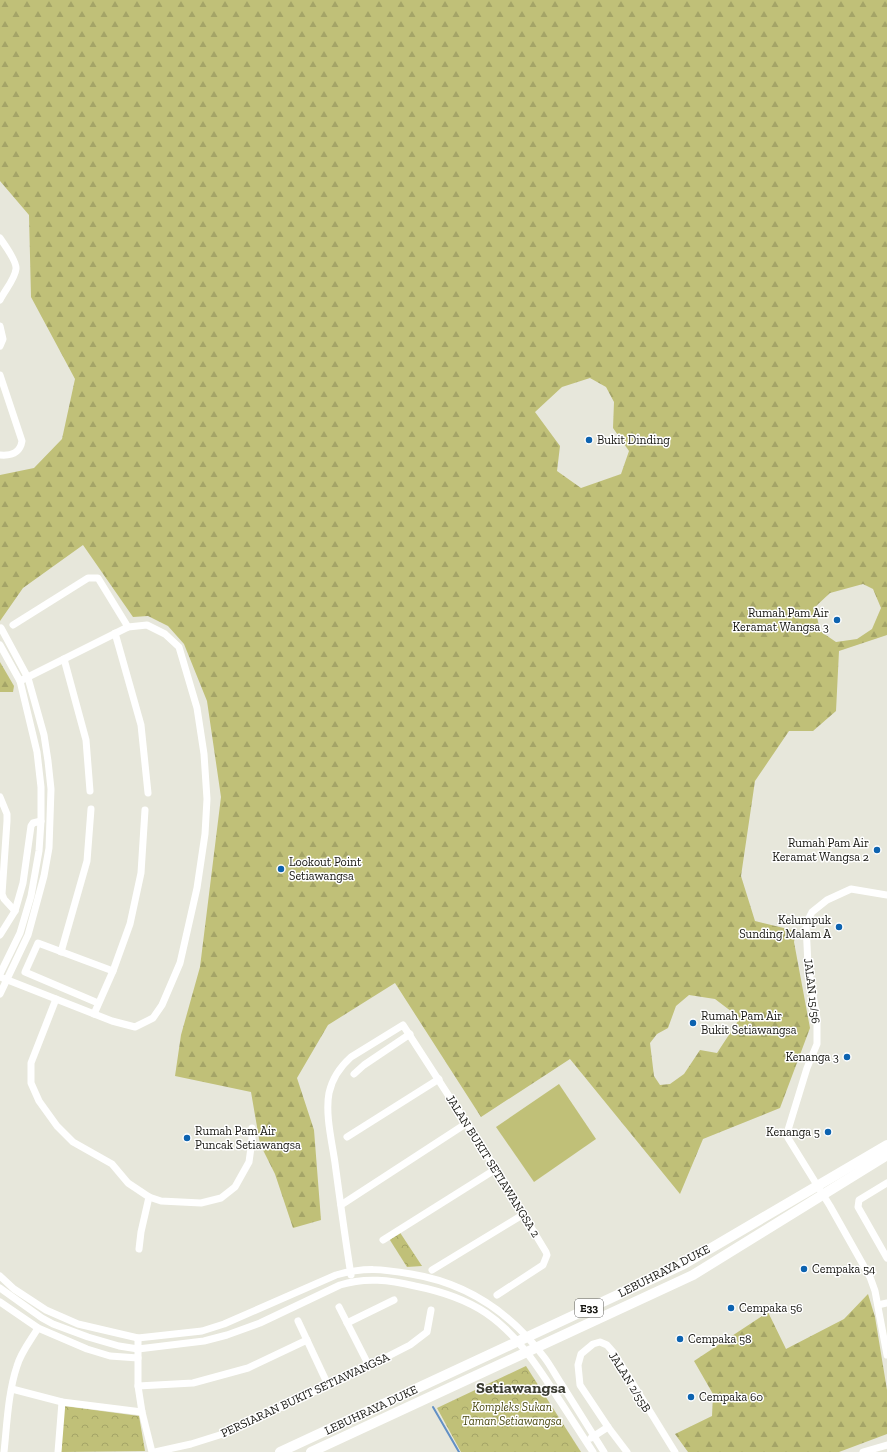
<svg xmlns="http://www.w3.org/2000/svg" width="887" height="1452" viewBox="0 0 887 1452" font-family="'Zilla Slab',serif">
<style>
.green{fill:#c0c078}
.forest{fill:url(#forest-firs);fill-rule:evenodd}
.park{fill:url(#park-crowns)}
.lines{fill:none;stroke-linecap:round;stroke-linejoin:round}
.stream{stroke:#6290c5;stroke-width:2}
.minor{stroke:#fff;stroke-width:7}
.highway{stroke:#fff;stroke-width:10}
.poi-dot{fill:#0d63b0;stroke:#fff;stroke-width:1.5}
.labels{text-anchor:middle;stroke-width:3;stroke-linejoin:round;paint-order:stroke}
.shield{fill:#fff;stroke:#5c5c58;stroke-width:1}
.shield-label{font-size:11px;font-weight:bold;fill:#161611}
.poi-label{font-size:12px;fill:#161611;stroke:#fff;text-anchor:start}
.street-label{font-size:12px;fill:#161611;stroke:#fff}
.park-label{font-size:12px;font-style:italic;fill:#4c4b13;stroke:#fff}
.district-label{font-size:16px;font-weight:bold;fill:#3a3b31;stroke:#fff}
</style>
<defs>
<pattern id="forest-firs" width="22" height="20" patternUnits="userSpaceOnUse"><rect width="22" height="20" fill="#c0c078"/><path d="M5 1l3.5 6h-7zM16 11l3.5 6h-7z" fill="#a4a467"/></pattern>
<pattern id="park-crowns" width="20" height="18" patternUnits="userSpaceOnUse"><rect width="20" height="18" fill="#c0c078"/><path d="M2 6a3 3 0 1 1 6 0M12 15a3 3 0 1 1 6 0" fill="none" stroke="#a4a467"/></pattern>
</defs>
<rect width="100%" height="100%" fill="#e7e7db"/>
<path class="green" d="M 559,1084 L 596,1139 L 534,1182 L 496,1127 Z"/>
<g class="forest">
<path d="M 0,0 L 887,0 L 887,635 L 839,651 L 836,711 L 813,731 L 789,731 L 755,781 L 741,876 L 755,921 L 796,931 L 794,942 L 810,1028 L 780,1108 L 703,1139 L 680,1194 L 570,1059 L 481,1117 L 395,983 L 328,1025 L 297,1078 L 314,1130 L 321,1220 L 293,1228 L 275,1174 L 260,1144 L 251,1092 L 175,1076 L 181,1035 L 200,967 L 221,797 L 207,701 L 184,644 L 168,626 L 148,616 L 133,617 L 83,545 L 23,588 L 0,621 L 0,475 L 34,468 L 62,439 L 75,379 L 31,297 L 29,215 L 0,181 ZM 590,378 L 606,387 L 614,402 L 613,428 L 629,451 L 621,474 L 581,488 L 557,471 L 560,446 L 535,412 L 562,387 ZM 863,584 L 873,589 L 881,608 L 872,629 L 857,639 L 836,642 L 820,631 L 815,607 L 830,593 ZM 689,995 L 715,999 L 740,1018 L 717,1053 L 700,1050 L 684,1074 L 670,1084 L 660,1085 L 654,1076 L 650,1043 L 657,1034 L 668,1028 L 676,1006 Z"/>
<path d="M 0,662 L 14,686 L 13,692 L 0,692 Z"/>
<path d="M 868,1294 L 875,1317 L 887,1390 L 887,1434 L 839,1452 L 688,1452 L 675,1434 L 712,1416 L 713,1394 L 694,1361 L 768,1312 L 786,1349 L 844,1319 Z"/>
</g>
<g class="park">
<path d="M 399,1231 L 422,1266 L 407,1267 L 388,1237 Z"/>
<path d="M 526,1366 L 581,1452 L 461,1452 L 437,1408 Z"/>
<path d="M 64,1406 L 139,1416 L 145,1451 L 61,1452 Z"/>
</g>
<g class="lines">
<path class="stream" d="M 433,1407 L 459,1452"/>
<g class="minor">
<path d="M 0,238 C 4,244 17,261 16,269 C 15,279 5,290 0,300"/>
<path d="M 0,326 L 3,339 L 0,346"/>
<path d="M 0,375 L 22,441 C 20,453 12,456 0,455"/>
<path d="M 13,625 L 88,578 L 98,578 L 128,627"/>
<path d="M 0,629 L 1,628 L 28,678 L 44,735 L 48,761 L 51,789 L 49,848 L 44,876 L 28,935 L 0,994"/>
<path d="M 115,633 L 141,725 L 148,793"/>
<path d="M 0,645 L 20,681 L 37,752 L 41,787 L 41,821 L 39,851 L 31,896 L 20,933 L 0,974"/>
<path d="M 64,659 L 86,740 L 90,791"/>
<path d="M 0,797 L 7,814 L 7,821 L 2,894 L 4,899 L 15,911"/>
<path d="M 887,895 L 851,889 L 827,900 L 812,912 L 806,924 L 808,965 L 817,1018 L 817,1044 L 807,1068 L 788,1130 L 788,1138 L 830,1206 L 870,1277 L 875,1291 L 887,1355"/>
<path d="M 0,935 L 15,911 L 23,883 L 31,826 L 33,823 L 41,821"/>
<path d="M 61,952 L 87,861 L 91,809"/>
<path d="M 0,977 L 112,1021 L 135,1027 L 153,1018 L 162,1005 L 180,963 L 197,888 L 205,834 L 207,799 L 204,754 L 197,708 L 179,647 L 165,634 L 147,625 L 128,627 L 20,681"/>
<path d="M 56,999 L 31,1063 L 31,1083 L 39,1101 L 57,1126 L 73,1142 L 112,1164 L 128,1183 L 149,1197 L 161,1201 L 201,1203 L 221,1198 L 235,1187 L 249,1162 L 252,1140 L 252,1128"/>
<path d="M 98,1003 L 25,972 L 38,943 L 113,971"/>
<path d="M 94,1014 L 113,971 L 130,924 L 141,873 L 145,810"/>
<path d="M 354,1074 L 364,1065 L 410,1034"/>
<path d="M 347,1137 L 439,1079"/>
<path d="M 887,1183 L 859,1200 L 858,1207 L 887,1258"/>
<path d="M 341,1205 L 467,1123"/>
<path d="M 383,1240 L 496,1169"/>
<path d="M 139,1249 L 141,1232 L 149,1197"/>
<path d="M 432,1270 L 524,1214"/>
<path d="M 351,1275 C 345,1238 340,1200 335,1163 C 332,1142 325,1114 329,1093 C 332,1079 341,1066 351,1057 L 403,1025 L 496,1169 L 546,1252 L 547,1255 L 543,1265 L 497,1295"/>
<path d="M 0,1276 L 14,1289 L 46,1310 L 78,1324 L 138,1338 L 202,1331 L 224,1324 L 336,1275 C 365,1267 382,1269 411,1274 C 467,1283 510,1312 544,1357 C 551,1366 557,1378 564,1388 C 577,1409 591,1431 604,1452"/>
<path d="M 0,1288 L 42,1318 L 53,1324 L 88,1337 L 119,1346 L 138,1349 L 204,1341 L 227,1335 L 260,1323 L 340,1285 C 365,1277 390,1280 415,1286 C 440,1291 465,1299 486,1313 C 517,1334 538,1367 558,1398 C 570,1416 581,1434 593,1452"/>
<path d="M 0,1302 L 38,1328 L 87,1349 L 110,1356 L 138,1358"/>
<path d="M 878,1305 L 887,1303"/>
<path d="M 339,1307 L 369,1366"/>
<path d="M 298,1321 L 328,1385"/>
<path d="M 347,1323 L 394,1300"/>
<path d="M 138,1338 L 138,1386 L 142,1412 L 152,1452"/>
<path d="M 138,1386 L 193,1383 L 248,1368 L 307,1340"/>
<path d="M 12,1389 L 62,1402 L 142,1412"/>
<path d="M 591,1438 L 608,1427"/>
<path d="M 4,1452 C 7,1424 8,1393 17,1366 C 21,1352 31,1340 38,1328"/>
<path d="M 58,1452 L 62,1402"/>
<path d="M 155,1452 L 191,1444 L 226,1433 L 369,1366 L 410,1345 L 427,1332 L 431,1310"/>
<path d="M 627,1452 L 608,1427 L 580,1385 L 578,1365 L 581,1354 L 593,1344 L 600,1342 L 607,1345 L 614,1353 L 675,1452"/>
<path d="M 863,1452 L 887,1445"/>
</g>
<g class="highway">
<path d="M 280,1452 L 684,1264 L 887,1145"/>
<path d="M 311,1452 L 693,1275 L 887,1155"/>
</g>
</g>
<g class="poi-dot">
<circle cx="589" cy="440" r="4"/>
<circle cx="837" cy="620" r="4"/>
<circle cx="877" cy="850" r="4"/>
<circle cx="281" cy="869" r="4"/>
<circle cx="839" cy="927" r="4"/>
<circle cx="693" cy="1023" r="4"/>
<circle cx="847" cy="1057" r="4"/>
<circle cx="828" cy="1132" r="4"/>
<circle cx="187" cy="1138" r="4"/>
<circle cx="804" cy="1269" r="4"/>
<circle cx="731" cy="1308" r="4"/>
<circle cx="680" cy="1339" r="4"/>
<circle cx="691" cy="1397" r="4"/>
</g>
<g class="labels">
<rect class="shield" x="575" y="1299" width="28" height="18" rx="3"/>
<g class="shield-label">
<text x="589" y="1312">E33</text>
</g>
<g class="poi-label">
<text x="597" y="444">Bukit Dinding</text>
<text x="829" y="617" text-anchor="end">Rumah Pam Air<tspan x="829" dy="14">Keramat Wangsa 3</tspan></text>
<text x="869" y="847" text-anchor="end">Rumah Pam Air<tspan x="869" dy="14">Keramat Wangsa 2</tspan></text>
<text x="289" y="866">Lookout Point<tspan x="289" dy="14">Setiawangsa</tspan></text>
<text x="831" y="924" text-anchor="end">Kelumpuk<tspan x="831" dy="14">Sunding Malam A</tspan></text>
<text x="701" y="1020">Rumah Pam Air<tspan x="701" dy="14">Bukit Setiawangsa</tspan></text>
<text x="839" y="1061" text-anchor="end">Kenanga 3</text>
<text x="195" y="1135">Rumah Pam Air<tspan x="195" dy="14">Puncak Setiawangsa</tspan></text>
<text x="820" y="1136" text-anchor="end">Kenanga 5</text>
<text x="812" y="1273">Cempaka 54</text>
<text x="739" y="1312">Cempaka 56</text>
<text x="688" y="1343">Cempaka 58</text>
<text x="699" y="1401">Cempaka 60</text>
</g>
<g class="street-label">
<text transform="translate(812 991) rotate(83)" y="4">JALAN 15/56</text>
<text transform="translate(493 1166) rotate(58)" y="4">JALAN BUKIT SETIAWANGSA 2</text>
<text transform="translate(664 1271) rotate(-27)" y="4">LEBUHRAYA DUKE</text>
<text transform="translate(630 1382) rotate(58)" y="4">JALAN 2/55B</text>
<text transform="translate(305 1395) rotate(-25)" y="4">PERSIARAN BUKIT SETIAWANGSA</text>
<text transform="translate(371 1410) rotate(-25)" y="4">LEBUHRAYA DUKE</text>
</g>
<g class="park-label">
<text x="512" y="1411">Kompleks Sukan<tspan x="512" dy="14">Taman Setiawangsa</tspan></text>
</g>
<g class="district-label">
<text x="521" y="1393">Setiawangsa</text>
</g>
</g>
</svg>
